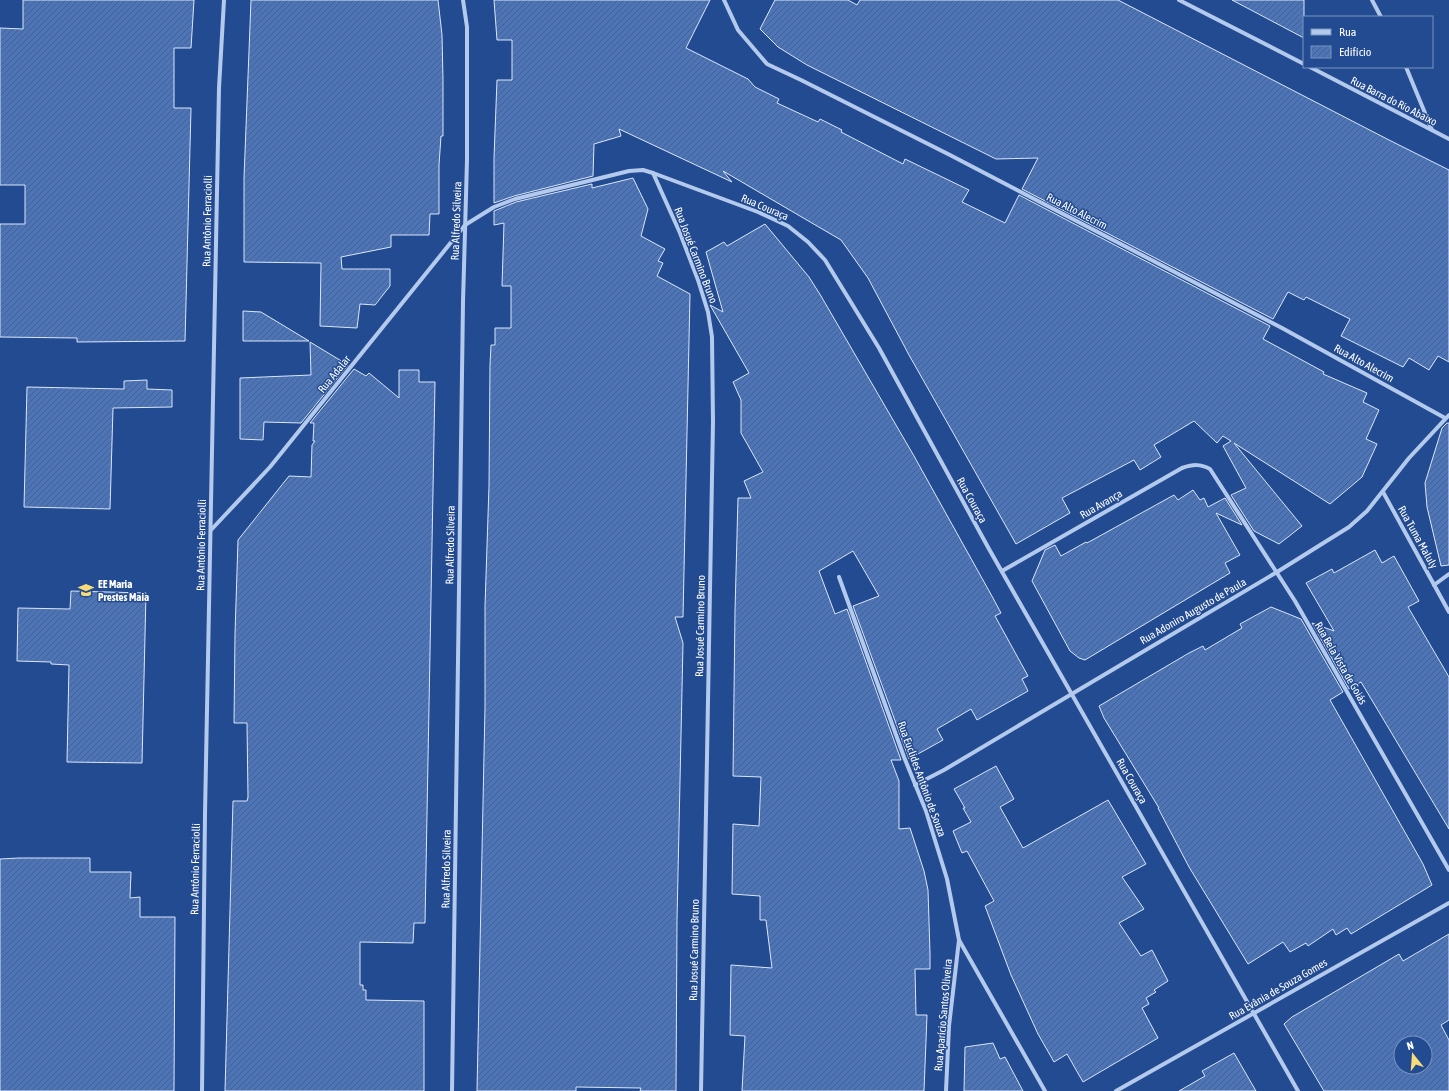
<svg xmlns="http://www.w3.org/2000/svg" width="1449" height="1091" viewBox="0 0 1449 1091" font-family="'Asap Condensed',sans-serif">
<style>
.building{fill:url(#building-hatch);stroke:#dae6f9;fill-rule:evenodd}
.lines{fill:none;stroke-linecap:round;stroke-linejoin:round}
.street{stroke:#b4caed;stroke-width:4}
.labels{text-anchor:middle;stroke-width:3;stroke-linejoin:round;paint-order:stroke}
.street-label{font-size:11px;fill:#fff;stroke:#234b92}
.poi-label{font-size:11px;font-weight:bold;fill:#fff;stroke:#234b92;text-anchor:start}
</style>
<defs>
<pattern id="building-hatch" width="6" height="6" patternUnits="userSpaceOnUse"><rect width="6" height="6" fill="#4b74b9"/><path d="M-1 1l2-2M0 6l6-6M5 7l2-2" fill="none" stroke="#4c6082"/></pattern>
</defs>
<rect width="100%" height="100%" fill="#234b92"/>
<g class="building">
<path d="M 23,0 L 194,0 L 191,48 L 174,48 L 174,108 L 191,108 L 185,341 L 77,342 L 77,338 L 0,337 L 0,224 L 25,224 L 25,185 L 0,185 L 0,28 L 23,29 Z"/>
<path d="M 251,0 L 438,0 L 442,35 L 443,80 L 443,136 L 441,136 L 439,165 L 439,214 L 430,214 L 429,235 L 391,235 L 391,247 L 341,257 L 342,269 L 390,269 L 390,286 L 375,305 L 360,304 L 357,328 L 320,326 L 321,263 L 244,262 L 244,178 Z"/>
<path d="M 494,0 L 710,0 L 686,48 L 748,79 L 755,87 L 779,99 L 777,103 L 818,122 L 820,119 L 842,130 L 841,132 L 903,164 L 905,159 L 969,190 L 962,202 L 1005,223 L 1019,195 L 1270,326 L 1263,339 L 1324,372 L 1323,374 L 1367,393 L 1363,402 L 1379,410 L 1366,439 L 1377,444 L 1362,477 L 1330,504 L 1234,443 L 1302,526 L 1279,544 L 1254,531 L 1231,495 L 1246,488 L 1223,446 L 1231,441 L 1223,436 L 1217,443 L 1194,421 L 1154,445 L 1161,457 L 1140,470 L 1134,460 L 1062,498 L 1070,513 L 1016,544 L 909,355 L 868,278 L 841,240 L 723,171 L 732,182 L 619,129 L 621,136 L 594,144 L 593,176 L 514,196 L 494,203 L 494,158 L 497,80 L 512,80 L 512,40 L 497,40 Z"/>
<path d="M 775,0 L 848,0 L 857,5 L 860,0 L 1118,0 L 1389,140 L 1449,170 L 1449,362 L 1438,356 L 1429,370 L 1409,358 L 1403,367 L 1341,336 L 1350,319 L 1306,297 L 1304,300 L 1288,292 L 1273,319 L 1022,189 L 1038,158 L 996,159 L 807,65 L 778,47 L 760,29 Z"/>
<path d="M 1232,0 L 1304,0 L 1304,38 Z"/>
<path d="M 633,178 L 648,209 L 641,236 L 665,249 L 658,261 L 663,263 L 657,276 L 690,294 L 683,617 L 675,617 L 683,643 L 677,920 L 676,1091 L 640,1091 L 641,1088 L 576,1087 L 576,1091 L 477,1091 L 485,707 L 485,606 L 489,486 L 490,365 L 491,345 L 495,345 L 495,328 L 511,328 L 511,286 L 502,286 L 504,223 L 494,225 L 494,211 L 516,202 L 592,184 L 592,188 Z"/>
<path d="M 765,224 L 809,277 L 821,296 L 914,456 L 993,598 L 1001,613 L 995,616 L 1028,676 L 1022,679 L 1028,691 L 977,720 L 971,709 L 937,729 L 943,740 L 909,759 L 853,606 L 879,596 L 853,551 L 819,571 L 835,614 L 847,609 L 901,760 L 891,760 L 899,781 L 899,829 L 910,828 L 924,871 L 928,890 L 930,953 L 930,969 L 915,969 L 916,1015 L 927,1015 L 924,1091 L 742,1091 L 745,1036 L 730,1035 L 731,965 L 772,968 L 766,920 L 760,920 L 760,896 L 732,894 L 733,824 L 759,826 L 761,777 L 733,776 L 735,611 L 738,498 L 751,498 L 744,481 L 763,472 L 741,433 L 741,400 L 733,382 L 749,373 L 710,305 L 723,312 L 706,252 L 724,242 L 727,246 Z"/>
<path d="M 243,311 L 261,312 L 309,341 L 243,341 Z"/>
<path d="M 310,342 L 348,365 L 301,423 L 264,422 L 263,440 L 240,439 L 240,378 L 311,375 Z"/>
<path d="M 354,369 L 366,376 L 369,373 L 399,398 L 399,370 L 419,370 L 419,382 L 435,382 L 425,923 L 414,923 L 413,943 L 360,942 L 360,985 L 363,985 L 363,990 L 366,990 L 366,1000 L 424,1001 L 424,1091 L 225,1091 L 233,801 L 247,801 L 248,797 L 247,723 L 234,723 L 235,634 L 238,540 L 289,476 L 311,477 L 312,445 L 315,441 L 313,441 L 314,423 L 310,423 Z"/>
<path d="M 147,380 L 147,389 L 172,390 L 172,407 L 113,408 L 110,509 L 24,507 L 27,387 L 124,389 L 124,381 Z"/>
<path d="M 1447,423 L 1449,423 L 1449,565 L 1441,566 L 1427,507 L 1425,483 L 1442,428 Z"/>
<path d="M 1193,490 L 1200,500 L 1204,498 L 1208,507 L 1225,498 L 1242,525 L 1216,513 L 1240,555 L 1225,563 L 1230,573 L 1085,660 L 1079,658 L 1070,651 L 1032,581 L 1045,550 L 1055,545 L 1061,556 L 1086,542 L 1087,543 L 1174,495 L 1178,500 Z"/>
<path d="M 1375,550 L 1382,563 L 1394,556 L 1419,601 L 1408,607 L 1449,677 L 1449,829 L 1361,682 L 1349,689 L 1312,623 L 1334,631 L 1306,583 L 1332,569 L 1334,573 Z"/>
<path d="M 71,591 L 146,593 L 142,763 L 67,762 L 69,665 L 51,664 L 51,662 L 17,661 L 18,608 L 70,609 Z"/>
<path d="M 1271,607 L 1301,619 L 1343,692 L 1330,700 L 1423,864 L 1432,885 L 1351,934 L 1347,928 L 1336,935 L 1333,929 L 1308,946 L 1306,943 L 1290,952 L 1283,942 L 1248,964 L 1189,867 L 1158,808 L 1159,808 L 1104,718 L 1099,706 L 1189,653 L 1203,646 L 1205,650 L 1242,628 L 1240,624 Z"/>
<path d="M 996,766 L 1014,799 L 1000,807 L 1023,848 L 1108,800 L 1146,864 L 1122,877 L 1144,909 L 1119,923 L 1141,956 L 1152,950 L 1168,981 L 1154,990 L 1156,992 L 1146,998 L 1149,1004 L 1142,1008 L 1158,1038 L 1083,1082 L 1067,1054 L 1054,1062 L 1038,1034 L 1011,975 L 985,906 L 994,901 L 967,851 L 962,853 L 953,831 L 971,822 L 963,808 L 965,808 L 954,789 Z"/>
<path d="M 19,858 L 90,858 L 90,872 L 131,872 L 130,898 L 140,897 L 140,917 L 175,917 L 174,1091 L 0,1091 L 0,859 Z"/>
<path d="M 1449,934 L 1449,1020 L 1441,1025 L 1449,1040 L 1449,1091 L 1324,1091 L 1284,1024 L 1292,1017 L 1399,954 L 1403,961 ZM 1401,1043 L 1425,1043 L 1425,1067 L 1401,1067 Z"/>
<path d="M 993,1043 L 1000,1059 L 1005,1057 L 1023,1091 L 964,1091 L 965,1047 Z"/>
<path d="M 1234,1053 L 1256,1091 L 1179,1091 L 1205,1076 L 1202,1071 Z"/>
</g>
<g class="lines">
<g class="street">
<path d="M 724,0 L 738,30 L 767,64 L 801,80 L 950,155 L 1282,328 L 1445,418"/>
<path d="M 1179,0 L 1304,64"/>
<path d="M 1372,0 L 1381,17"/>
<path d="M 1310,67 L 1449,139"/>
<path d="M 1406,67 L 1432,130"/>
<path d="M 653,173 L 680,233 L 698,280 L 708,312 L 712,337 L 713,422 L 701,1091"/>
<path d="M 1383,492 L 1449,612"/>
<path d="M 211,530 L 270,467 L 465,225 L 494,207 L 515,199 L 629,171 L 643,170 L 653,173 L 758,212 L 788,226 L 808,242 L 825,260 L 879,348 L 989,549 L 1298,1091"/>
<path d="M 1002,571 L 1182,468 C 1194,464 1200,464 1210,469 L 1295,601 L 1449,870"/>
<path d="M 839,577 L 904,757 L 926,811 L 947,879 L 959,940 L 1045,1091"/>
<path d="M 1434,585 L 1449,574"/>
<path d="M 915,785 L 944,770 L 1277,572 L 1349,527 L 1367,511 L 1409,458 L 1449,415"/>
<path d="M 202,1091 L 205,814 L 219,88 L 224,0"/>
<path d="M 452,1091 L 463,302 L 467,160 L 467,27 L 463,0"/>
<path d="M 946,1091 L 949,1026 L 959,940"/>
<path d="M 1116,1091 L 1449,903"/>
</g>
</g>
<defs>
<symbol id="school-bare" viewBox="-9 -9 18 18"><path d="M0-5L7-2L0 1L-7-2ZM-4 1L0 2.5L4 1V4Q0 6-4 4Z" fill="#f8dc77" stroke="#234b92" stroke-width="2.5" paint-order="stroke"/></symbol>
</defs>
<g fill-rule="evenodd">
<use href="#school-bare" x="75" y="579" width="22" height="22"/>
</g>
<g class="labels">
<g class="street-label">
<text transform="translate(1394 101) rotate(27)" y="4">Rua Barra do Rio Abaixo</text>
<text transform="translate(765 207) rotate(23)" y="4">Rua Couraça</text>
<text transform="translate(1077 211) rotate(27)" y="4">Rua Alto Alecrim</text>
<text transform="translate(207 221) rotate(-89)" y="4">Rua Antônio Ferraciolli</text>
<text transform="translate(456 221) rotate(-88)" y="4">Rua Alfredo Silveira</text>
<text transform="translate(696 255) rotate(69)" y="4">Rua Josué Carmino Bruno</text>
<text transform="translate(1364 363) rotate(29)" y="4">Rua Alto Alecrim</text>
<text transform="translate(334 374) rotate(-51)" y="4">Rua Adalar</text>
<text transform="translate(972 500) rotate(61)" y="4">Rua Couraça</text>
<text transform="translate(1101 504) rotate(-30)" y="4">Rua Avança</text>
<text transform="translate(1418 537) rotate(61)" y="4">Rua Tuma Maluly</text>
<text transform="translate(201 545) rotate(-89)" y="4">Rua Antônio Ferraciolli</text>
<text transform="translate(450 545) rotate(-89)" y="4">Rua Alfredo Silveira</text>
<text transform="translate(1193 611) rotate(-30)" y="4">Rua Adoniro Augusto de Paula</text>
<text transform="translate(700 626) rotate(-89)" y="4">Rua Josué Carmino Bruno</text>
<text transform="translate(1341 663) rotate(60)" y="4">Rua Bela Vista de Goiás</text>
<text transform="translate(922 779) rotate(70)" y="4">Rua Euclides Antônio de Souza</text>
<text transform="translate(1132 781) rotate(60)" y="4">Rua Couraça</text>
<text transform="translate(195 869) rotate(-89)" y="4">Rua Antônio Ferraciolli</text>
<text transform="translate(446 869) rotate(-89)" y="4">Rua Alfredo Silveira</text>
<text transform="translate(694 950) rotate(-89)" y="4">Rua Josué Carmino Bruno</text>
<text transform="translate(1278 989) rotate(-30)" y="4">Rua Evânia de Souza Gomes</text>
<text transform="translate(943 1015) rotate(-85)" y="4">Rua Aparício Santos Oliveira</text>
</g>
<g class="poi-label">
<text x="98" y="588">EE Maria<tspan x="98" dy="13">Prestes Maia</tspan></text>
</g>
</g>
<rect x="1303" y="16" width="130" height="52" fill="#234b92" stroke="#7b93be"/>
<rect x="1311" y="29" width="20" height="6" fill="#b4caed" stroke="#7b93be"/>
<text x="1339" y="36" font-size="12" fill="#ffffff">Rua</text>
<rect x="1311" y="46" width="20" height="12" fill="url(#building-hatch)" stroke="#7b93be"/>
<text x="1339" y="56" font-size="12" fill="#ffffff">Edifício</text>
<g transform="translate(1413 1055) rotate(343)"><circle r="19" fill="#234b92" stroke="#7b93be"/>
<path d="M0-3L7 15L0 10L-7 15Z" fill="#f8dc77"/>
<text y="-6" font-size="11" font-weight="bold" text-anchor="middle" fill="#ffffff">N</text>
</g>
</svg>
